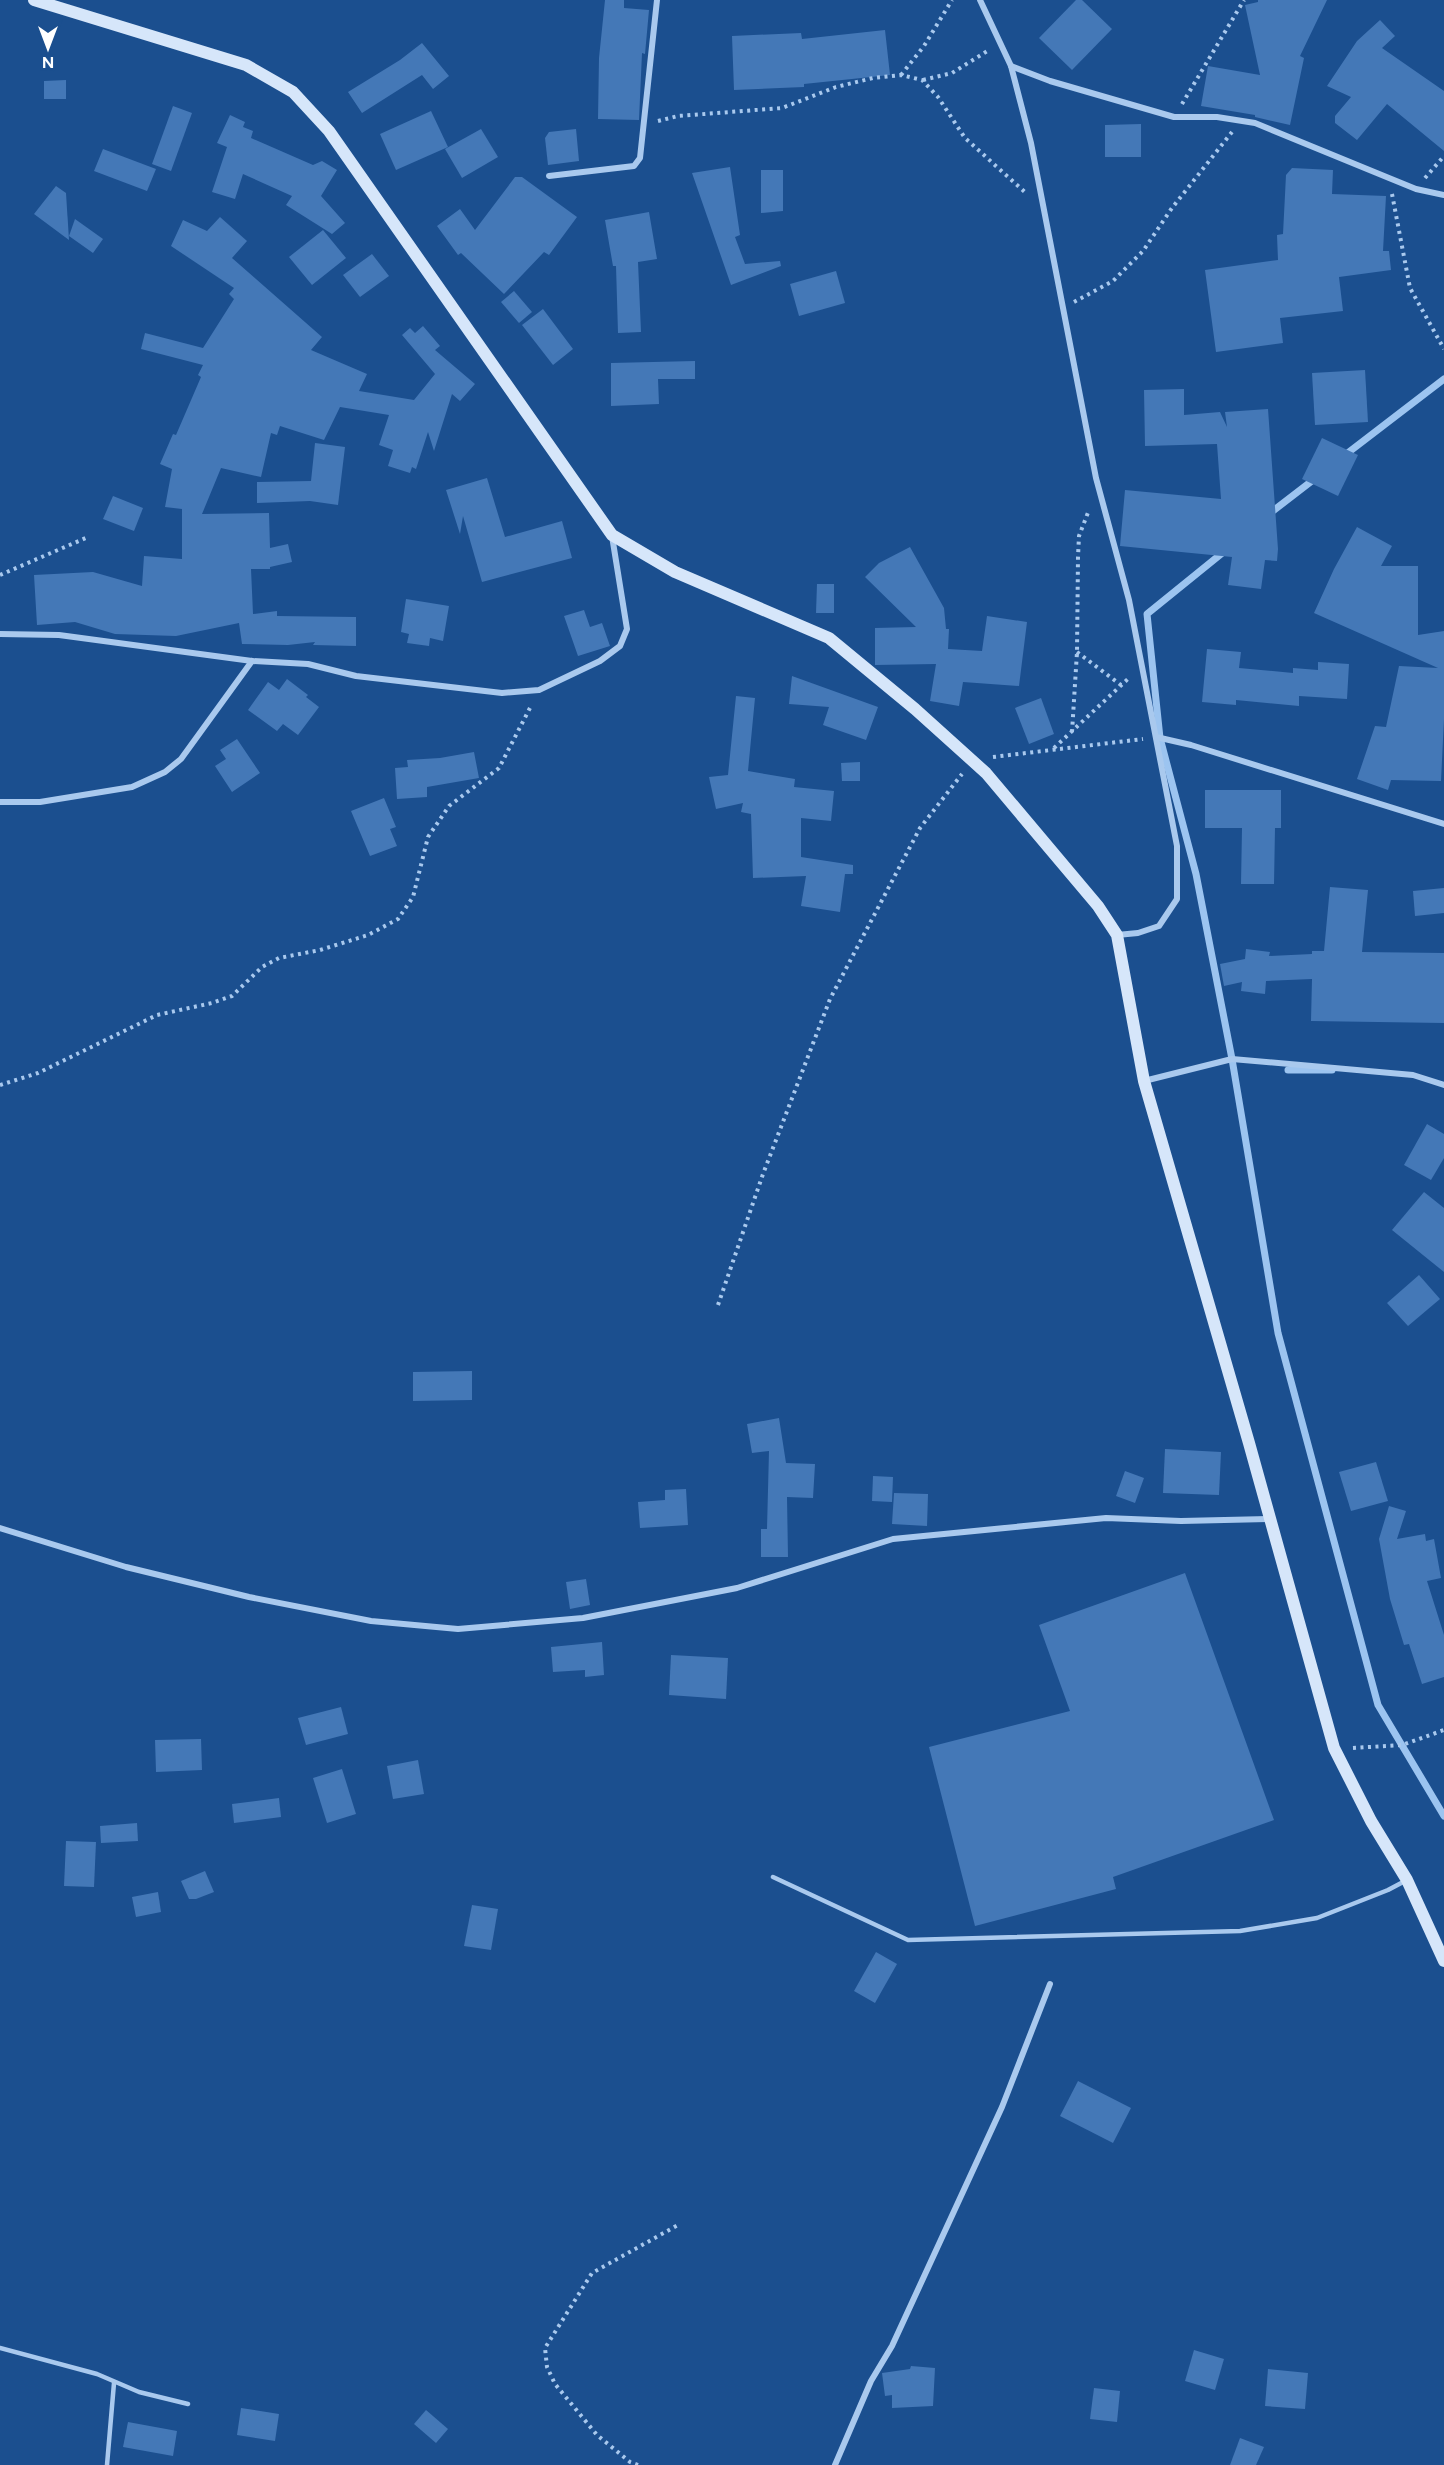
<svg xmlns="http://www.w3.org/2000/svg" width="1444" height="2465" viewBox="0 0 1444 2465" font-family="Figtree,sans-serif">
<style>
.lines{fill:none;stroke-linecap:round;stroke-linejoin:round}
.stream{stroke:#9cc4f0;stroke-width:7}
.building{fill:#4478b7}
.path{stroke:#a9c9ee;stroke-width:4;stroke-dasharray:3 4.5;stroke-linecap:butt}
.lane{stroke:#a9c9ee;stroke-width:4.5}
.street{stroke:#a9c9ee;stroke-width:6}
.secondary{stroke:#d6e6fa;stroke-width:12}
</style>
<rect width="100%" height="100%" fill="#1b4f8f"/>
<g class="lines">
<g class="stream">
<path d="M 1345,455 L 1444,379"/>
<path d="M 1269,514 L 1317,477"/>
<path d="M 1226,550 L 1147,614 L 1160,738 L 1196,874 L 1232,1059 L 1278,1333 L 1378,1705 L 1444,1816"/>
<path d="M 1288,1070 L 1332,1070"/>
</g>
</g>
<g class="building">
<path d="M 605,0 L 624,0 L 624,8 L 649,10 L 645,54 L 642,53 L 639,120 L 598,119 L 599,58 Z"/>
<path d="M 1076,0 L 1082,0 L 1112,29 L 1072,70 L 1039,38 Z"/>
<path d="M 1258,0 L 1327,0 L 1300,56 L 1304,58 L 1290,125 L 1255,117 L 1255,115 L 1201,106 L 1208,66 L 1260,75 L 1245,5 L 1258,2 Z"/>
<path d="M 1380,20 L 1395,36 L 1382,48 L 1444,91 L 1444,151 L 1387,104 L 1357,140 L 1335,123 L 1335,116 L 1351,97 L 1327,86 L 1357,41 Z"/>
<path d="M 885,30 L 890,75 L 804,84 L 804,87 L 734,90 L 732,36 L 801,33 L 802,39 Z"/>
<path d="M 422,43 L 449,76 L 433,89 L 422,75 L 362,113 L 348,92 L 400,60 Z"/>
<path d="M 66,80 L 66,99 L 44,99 L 44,81 Z"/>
<path d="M 173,106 L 192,113 L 171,171 L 152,164 Z"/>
<path d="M 431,111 L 448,147 L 396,170 L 380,134 Z"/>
<path d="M 230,115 L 245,122 L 243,127 L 253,131 L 251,138 L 313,165 L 322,161 L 337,170 L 321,196 L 345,223 L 332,234 L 286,205 L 292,196 L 243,174 L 235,199 L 212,192 L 227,147 L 217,143 Z"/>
<path d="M 1141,124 L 1141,157 L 1105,157 L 1105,125 Z"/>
<path d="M 481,129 L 498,157 L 462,178 L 445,149 Z"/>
<path d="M 576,129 L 579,161 L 548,165 L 545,138 L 549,132 Z"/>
<path d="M 103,149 L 156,169 L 147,191 L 94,171 Z"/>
<path d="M 730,167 L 740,235 L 735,237 L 745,264 L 780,261 L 781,266 L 731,285 L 692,173 Z"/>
<path d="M 1292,168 L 1333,170 L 1332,194 L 1386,196 L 1383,251 L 1389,251 L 1391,270 L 1339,277 L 1343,311 L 1280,318 L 1283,343 L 1216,352 L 1205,270 L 1278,260 L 1277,235 L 1283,234 L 1286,175 Z"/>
<path d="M 761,170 L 783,170 L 783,211 L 761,213 Z"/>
<path d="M 515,177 L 522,177 L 577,217 L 549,255 L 544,252 L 504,294 L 461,253 L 458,255 L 437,226 L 460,209 L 475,230 Z"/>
<path d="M 56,186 L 66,193 L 69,240 L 34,214 Z"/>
<path d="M 649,212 L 657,259 L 638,262 L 641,332 L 618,333 L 616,266 L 613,266 L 605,220 Z"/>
<path d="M 220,217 L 247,241 L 232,258 L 322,337 L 311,350 L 367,374 L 359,391 L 414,400 L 435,374 L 402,335 L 410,328 L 415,333 L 423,326 L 440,346 L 435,350 L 475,384 L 460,401 L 452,394 L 434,451 L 428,432 L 416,469 L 412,467 L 410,473 L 388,466 L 393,450 L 379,445 L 389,415 L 340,407 L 324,440 L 280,426 L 277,435 L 271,433 L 261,477 L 221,468 L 202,514 L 269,513 L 270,548 L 288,544 L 292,562 L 270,567 L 270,569 L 251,569 L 253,614 L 277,611 L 277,616 L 356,617 L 356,646 L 313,645 L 315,642 L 288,645 L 242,644 L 239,623 L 176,636 L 115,634 L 75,622 L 37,625 L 34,575 L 93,572 L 142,586 L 144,556 L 182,559 L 182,509 L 165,507 L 172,469 L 160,464 L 173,434 L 176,435 L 201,377 L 198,375 L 203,365 L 141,349 L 145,333 L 203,348 L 234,299 L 229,294 L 234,288 L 171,246 L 183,220 L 207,231 Z"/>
<path d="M 75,219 L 103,239 L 93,253 L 69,236 Z"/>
<path d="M 323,230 L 346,258 L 312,285 L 289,257 Z"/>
<path d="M 372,254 L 389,276 L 360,297 L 343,275 Z"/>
<path d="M 836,271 L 845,303 L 799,316 L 790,284 Z"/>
<path d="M 514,291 L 532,312 L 519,323 L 501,302 Z"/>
<path d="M 543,309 L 573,349 L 553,365 L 522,325 Z"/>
<path d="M 695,361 L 695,379 L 658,379 L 659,404 L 611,406 L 611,363 Z"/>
<path d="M 1365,370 L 1368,422 L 1315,425 L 1312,373 Z"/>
<path d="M 1184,389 L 1184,415 L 1220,412 L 1227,427 L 1225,412 L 1268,409 L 1278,549 L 1277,561 L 1265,560 L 1261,589 L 1228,585 L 1232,557 L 1120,546 L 1125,490 L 1221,499 L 1217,444 L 1145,446 L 1144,390 Z"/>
<path d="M 1322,438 L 1358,455 L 1338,496 L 1302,479 Z"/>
<path d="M 315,443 L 345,447 L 338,505 L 310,501 L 257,503 L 257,482 L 311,481 Z"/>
<path d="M 487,478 L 505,537 L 562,521 L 572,558 L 482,582 L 463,516 L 460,534 L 446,490 Z"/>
<path d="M 113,496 L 143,508 L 134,531 L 103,519 Z"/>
<path d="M 1357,527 L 1392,546 L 1381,566 L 1418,566 L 1418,635 L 1444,631 L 1444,719 L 1441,781 L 1391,780 L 1388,790 L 1357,779 L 1375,726 L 1386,727 L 1399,666 L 1438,668 L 1314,613 L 1334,569 Z"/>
<path d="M 910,547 L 944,608 L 946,629 L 949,629 L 948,649 L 982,651 L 987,616 L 1027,622 L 1019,686 L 963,682 L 959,706 L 930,701 L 936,664 L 875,665 L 875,628 L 916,627 L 865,577 L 879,563 Z"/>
<path d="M 817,584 L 834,584 L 834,613 L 816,613 Z"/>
<path d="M 406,599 L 449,606 L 443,641 L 430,638 L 429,646 L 407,643 L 409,634 L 401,632 Z"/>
<path d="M 584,610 L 590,627 L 602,623 L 610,646 L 578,656 L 564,616 Z"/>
<path d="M 1207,649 L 1241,652 L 1239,668 L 1293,673 L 1293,668 L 1318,670 L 1318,662 L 1349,664 L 1347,699 L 1299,696 L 1299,706 L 1236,700 L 1236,705 L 1202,702 Z"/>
<path d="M 792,676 L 878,707 L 866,740 L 823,725 L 829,707 L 789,704 Z"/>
<path d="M 287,679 L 308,695 L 306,697 L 319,707 L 298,735 L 283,724 L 277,731 L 248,710 L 268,682 L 279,690 Z"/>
<path d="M 736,696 L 755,698 L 748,771 L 795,779 L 794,787 L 834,791 L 831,821 L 801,818 L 801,857 L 853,865 L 853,874 L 845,874 L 840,912 L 801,906 L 806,876 L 753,878 L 751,814 L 741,812 L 743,803 L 716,809 L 709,777 L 728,775 Z"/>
<path d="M 1041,698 L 1054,734 L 1029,744 L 1015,708 Z"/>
<path d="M 237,739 L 260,773 L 232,792 L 215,766 L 226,759 L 220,750 Z"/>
<path d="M 474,752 L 479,778 L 427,787 L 427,797 L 397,799 L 395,768 L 408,767 L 407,760 L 440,758 Z"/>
<path d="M 860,762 L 860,781 L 842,781 L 841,763 Z"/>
<path d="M 1205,790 L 1281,790 L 1281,828 L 1275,828 L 1274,884 L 1241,884 L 1242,828 L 1205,828 Z"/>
<path d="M 384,798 L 396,827 L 390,829 L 397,846 L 370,856 L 351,811 Z"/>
<path d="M 1330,887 L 1368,890 L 1362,952 L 1444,953 L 1444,1023 L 1311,1021 L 1312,979 L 1266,981 L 1265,994 L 1241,991 L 1242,982 L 1224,986 L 1220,964 L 1245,959 L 1246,949 L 1270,952 L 1269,956 L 1312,954 L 1312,951 L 1324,951 Z"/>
<path d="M 1444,888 L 1444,913 L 1415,916 L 1413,891 Z"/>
<path d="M 1427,1124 L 1444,1134 L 1444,1158 L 1431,1180 L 1404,1165 Z"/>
<path d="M 1424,1192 L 1444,1208 L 1444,1272 L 1392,1230 Z"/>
<path d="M 1419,1275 L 1440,1299 L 1408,1326 L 1387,1303 Z"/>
<path d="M 472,1371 L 472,1400 L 413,1401 L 413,1372 Z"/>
<path d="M 779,1418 L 786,1463 L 815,1464 L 813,1498 L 787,1497 L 788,1557 L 761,1557 L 761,1529 L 767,1529 L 769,1451 L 752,1453 L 747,1424 Z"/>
<path d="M 1165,1449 L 1221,1452 L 1219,1495 L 1163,1493 Z"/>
<path d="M 1376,1462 L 1388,1501 L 1351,1511 L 1339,1472 Z"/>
<path d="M 1125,1471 L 1144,1478 L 1135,1503 L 1116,1496 Z"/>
<path d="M 873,1476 L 893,1477 L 892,1502 L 872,1501 Z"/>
<path d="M 686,1489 L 688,1525 L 640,1528 L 638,1502 L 665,1500 L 665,1490 Z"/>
<path d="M 894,1493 L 928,1494 L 927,1526 L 892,1524 Z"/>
<path d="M 1389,1506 L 1406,1511 L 1397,1539 L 1425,1534 L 1426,1541 L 1434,1539 L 1441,1578 L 1427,1581 L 1444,1635 L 1444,1677 L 1422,1684 L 1409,1644 L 1404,1645 L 1390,1599 L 1379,1539 Z"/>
<path d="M 1185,1573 L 1274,1820 L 1113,1877 L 1116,1889 L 975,1926 L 929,1747 L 1070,1711 L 1039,1625 Z"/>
<path d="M 586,1579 L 590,1605 L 570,1609 L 566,1582 Z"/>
<path d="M 602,1642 L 604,1675 L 585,1677 L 585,1670 L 553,1672 L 551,1647 Z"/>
<path d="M 671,1655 L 728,1658 L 726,1699 L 669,1695 Z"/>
<path d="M 341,1707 L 348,1734 L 306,1745 L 298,1718 Z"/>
<path d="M 201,1739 L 202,1770 L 156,1772 L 155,1740 Z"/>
<path d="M 418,1760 L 424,1794 L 393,1799 L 387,1766 Z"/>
<path d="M 342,1769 L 356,1814 L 327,1823 L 313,1778 Z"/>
<path d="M 279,1798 L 281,1817 L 234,1823 L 232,1804 Z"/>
<path d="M 137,1823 L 138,1841 L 101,1843 L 100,1826 Z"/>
<path d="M 66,1841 L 96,1842 L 94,1887 L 64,1886 Z"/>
<path d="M 205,1871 L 214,1892 L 196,1899 L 189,1899 L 181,1881 Z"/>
<path d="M 158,1892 L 161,1912 L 136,1917 L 132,1897 Z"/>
<path d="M 472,1905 L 498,1909 L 491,1950 L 464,1946 Z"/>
<path d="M 876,1952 L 897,1964 L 875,2003 L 854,1991 Z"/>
<path d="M 1078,2081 L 1131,2108 L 1113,2143 L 1060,2116 Z"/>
<path d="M 1194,2350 L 1224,2359 L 1215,2390 L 1185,2381 Z"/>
<path d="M 911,2366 L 935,2368 L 933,2406 L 892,2408 L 892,2395 L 885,2396 L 882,2373 L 910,2369 Z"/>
<path d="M 1268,2369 L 1308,2373 L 1305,2409 L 1265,2406 Z"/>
<path d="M 1094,2388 L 1120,2391 L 1117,2422 L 1090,2419 Z"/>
<path d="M 241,2408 L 279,2414 L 275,2441 L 237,2435 Z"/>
<path d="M 426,2410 L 448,2429 L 436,2443 L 414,2424 Z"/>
<path d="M 128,2422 L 177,2431 L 173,2456 L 123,2447 Z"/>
<path d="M 1240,2438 L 1264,2447 L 1256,2465 L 1230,2465 Z"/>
</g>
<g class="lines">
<g class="path">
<path d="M 901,75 L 924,46 L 952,0"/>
<path d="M 923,80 L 952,73 L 989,50"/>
<path d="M 1182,104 L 1244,0"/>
<path d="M 658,121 L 678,116 L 782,108 L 836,87 L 873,78 L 901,75 L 922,80 L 938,97 L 965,138 L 1027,194"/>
<path d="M 1425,178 L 1444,156"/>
<path d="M 1392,194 L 1410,288 L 1444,349"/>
<path d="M 1074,302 L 1113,281 L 1143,251 L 1172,208 L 1232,132"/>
<path d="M 0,575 L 88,537"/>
<path d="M 1077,652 L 1121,685"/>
<path d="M 1072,732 L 1077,652 L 1078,557 L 1079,536 L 1089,510"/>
<path d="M 1054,748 L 1130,677"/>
<path d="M 993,757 L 1143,739"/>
<path d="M 0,1085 L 38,1073 L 157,1015 L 212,1003 L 232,996 L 262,967 L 279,958 L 320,950 L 368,935 L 398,919 L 413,897 L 428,837 L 449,806 L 499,768 L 532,704"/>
<path d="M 718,1305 L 763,1174 L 830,999 L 920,828 L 962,774"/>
<path d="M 1353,1748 L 1402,1745 L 1444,1730"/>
<path d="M 638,2465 L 630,2462 L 597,2435 L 555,2384 L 547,2367 L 545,2348 L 592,2273 L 678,2225"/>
</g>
<g class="lane">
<path d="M 773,1877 L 908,1940 L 1240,1931 L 1317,1918 L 1388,1890 L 1405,1881"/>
<path d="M 0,2348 L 97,2374 L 139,2392 L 188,2404"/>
<path d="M 107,2465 L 114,2383"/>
</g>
<g class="street">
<path d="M 980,0 L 1011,66 L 1031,143 L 1096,478 L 1129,600 L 1177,846 L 1177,899 L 1159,926 L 1138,933 L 1117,935"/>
<path d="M 1011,66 L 1050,81 L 1174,117 L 1217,117 L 1255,123 L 1389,178 L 1416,189 L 1444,195"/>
<path d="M 549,176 L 634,166 L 640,158 L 657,0"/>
<path d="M 0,634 L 59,635 L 252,661 L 308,664 L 356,676 L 502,693 L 539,690 L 600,661 L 620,646 L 627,629 L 612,536"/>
<path d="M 1156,737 L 1191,745 L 1444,824"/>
<path d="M 0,802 L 40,802 L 132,787 L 165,772 L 181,759 L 252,661"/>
<path d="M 1144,1081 L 1232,1059 L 1413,1075 L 1444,1085"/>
<path d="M 0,1528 L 126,1567 L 249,1597 L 371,1621 L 458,1629 L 583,1618 L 737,1588 L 893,1539 L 1106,1518 L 1181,1521 L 1268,1519"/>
<path d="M 835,2465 L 871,2381 L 892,2346 L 1002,2107 L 1050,1984"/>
</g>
<path class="secondary" d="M 34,0 L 246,65 L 293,92 L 329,131 L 612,535 L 675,572 L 829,638 L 915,709 L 986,773 L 1098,906 L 1117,935 L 1144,1081 L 1249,1443 L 1334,1748 L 1371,1821 L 1407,1880 L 1444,1961"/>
</g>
<g transform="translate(48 48) rotate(180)" stroke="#1b4f8f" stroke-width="4.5" paint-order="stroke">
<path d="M0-4.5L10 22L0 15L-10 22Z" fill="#ffffff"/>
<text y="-9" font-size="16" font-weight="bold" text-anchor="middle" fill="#ffffff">N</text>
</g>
</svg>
